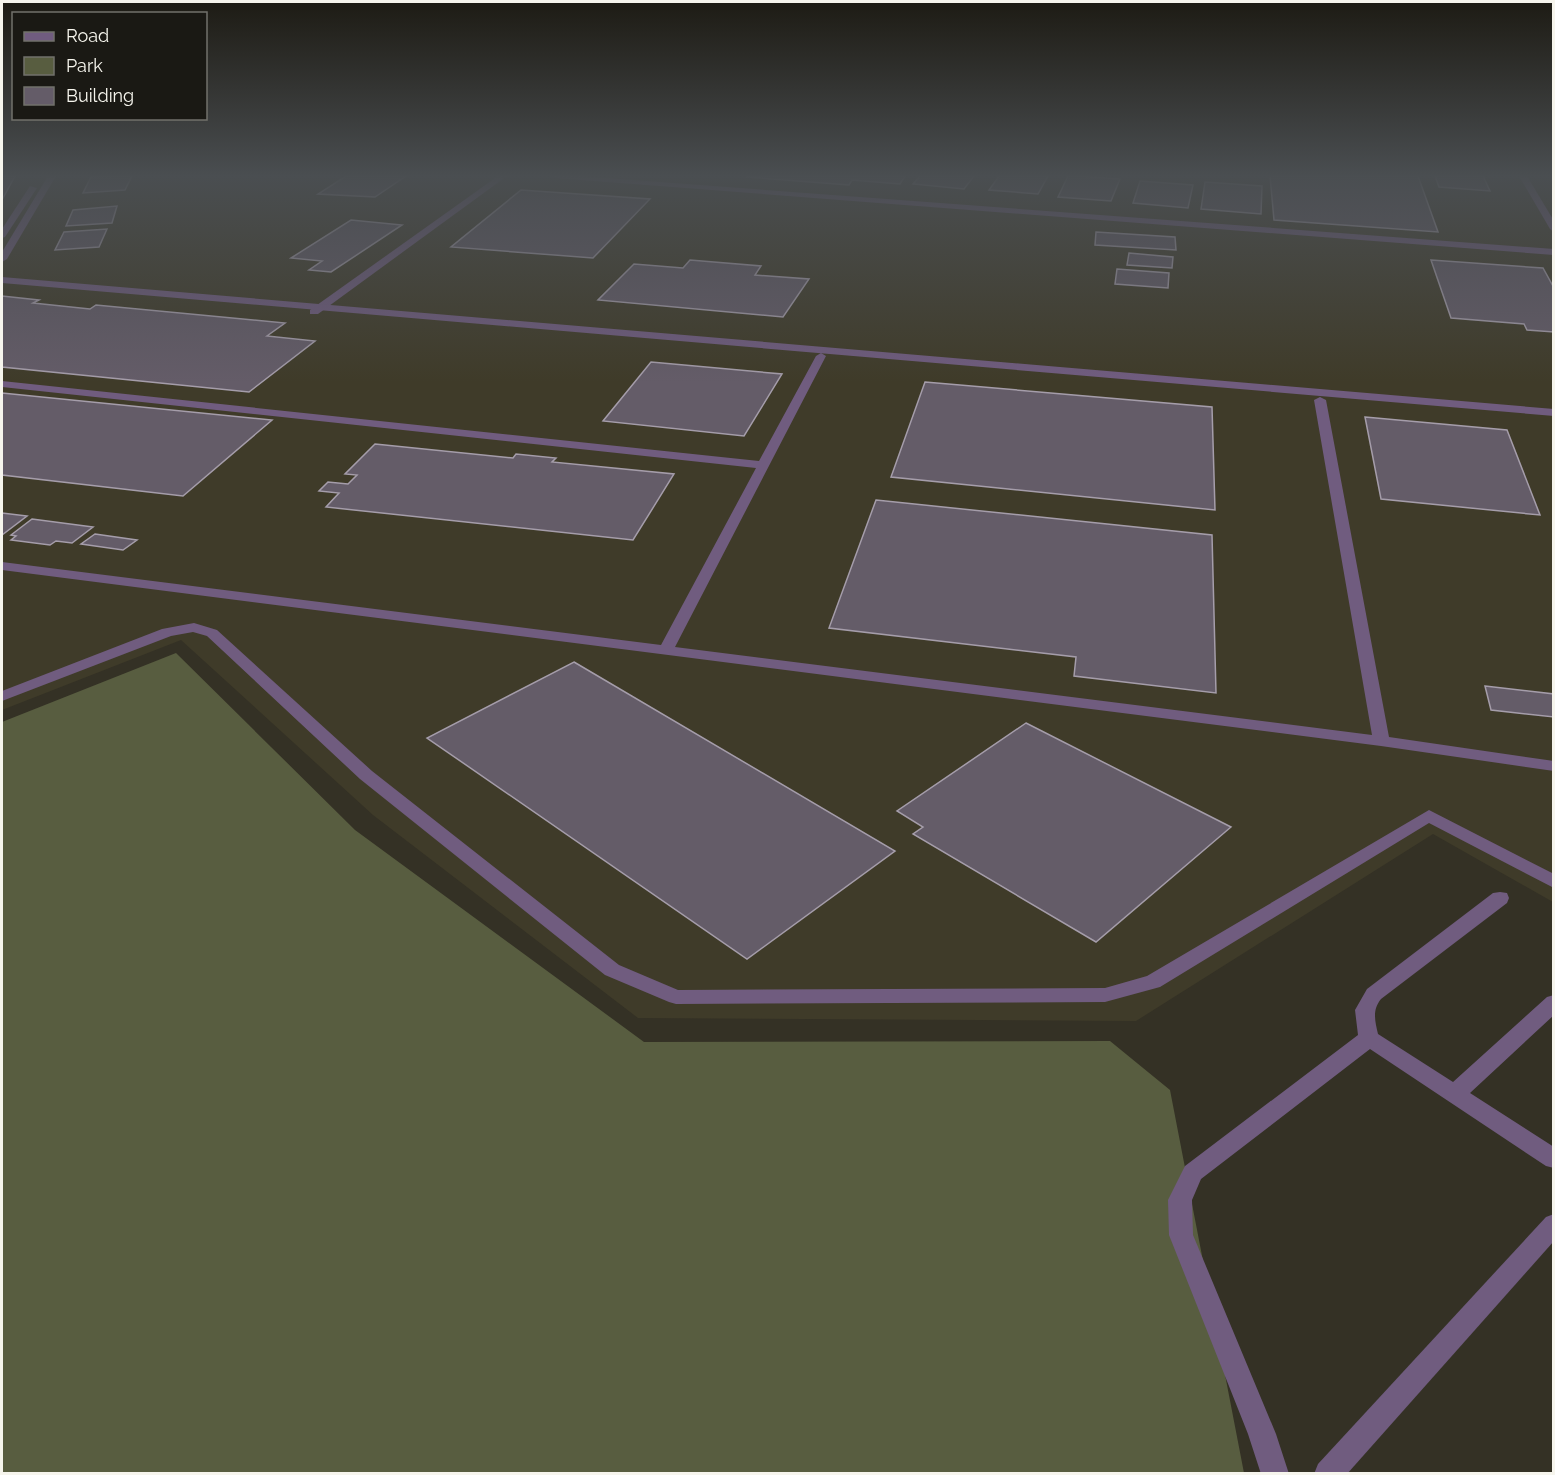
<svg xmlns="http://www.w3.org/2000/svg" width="1555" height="1475" viewBox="0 0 1555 1475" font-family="Raleway,sans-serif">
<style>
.built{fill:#3f3b29}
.green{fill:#585d40}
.building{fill:#645c68;stroke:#a59daa;stroke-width:1.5}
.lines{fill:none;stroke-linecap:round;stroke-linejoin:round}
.service{fill:#705c7f;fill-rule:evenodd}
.minor{fill:#705c7f;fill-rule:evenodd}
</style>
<rect width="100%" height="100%" fill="#343125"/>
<path class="built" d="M 2,176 L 1553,176 L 1553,902 L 1433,834 L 1136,1021 L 638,1018 L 373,815 L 181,640 L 2,710 Z"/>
<path class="green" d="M 176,653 L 355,830 L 644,1042 L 1110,1041 L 1170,1090 L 1244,1473 L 2,1474 L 2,722 Z"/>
<g class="building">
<path d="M 2,176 L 15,176 L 2,200 Z"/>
<path d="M 132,176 L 125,190 L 83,193 L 91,177 Z"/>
<path d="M 346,176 L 406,176 L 375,197 L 318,194 Z"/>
<path d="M 749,176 L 905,176 L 900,184 L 852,180 L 849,185 L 747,177 Z"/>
<path d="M 920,176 L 974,176 L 964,189 L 913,184 Z"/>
<path d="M 999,176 L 1048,176 L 1038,194 L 989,190 Z"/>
<path d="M 1068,176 L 1076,176 L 1120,179 L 1111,201 L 1058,197 Z"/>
<path d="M 1270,176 L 1418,176 L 1438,232 L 1274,220 Z"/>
<path d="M 1435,176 L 1483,176 L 1490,191 L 1439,187 Z"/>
<path d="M 1140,181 L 1193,185 L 1188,208 L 1133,203 Z"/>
<path d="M 1205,182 L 1262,186 L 1261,214 L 1201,209 Z"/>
<path d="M 521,190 L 650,199 L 593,258 L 451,247 Z"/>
<path d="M 117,206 L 112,223 L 66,226 L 73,210 Z"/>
<path d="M 351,220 L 402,225 L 331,272 L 309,270 L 322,261 L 291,258 Z"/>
<path d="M 107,229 L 99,247 L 55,250 L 64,232 Z"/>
<path d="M 1096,232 L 1175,237 L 1176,250 L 1095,245 Z"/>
<path d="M 1129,253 L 1173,257 L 1172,268 L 1127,265 Z"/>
<path d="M 690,260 L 761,266 L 755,275 L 809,279 L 783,317 L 598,300 L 634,264 L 683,268 Z"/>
<path d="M 1431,260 L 1543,268 L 1554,288 L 1554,332 L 1527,330 L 1524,324 L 1451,318 Z"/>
<path d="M 1117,269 L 1169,273 L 1168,288 L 1115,284 Z"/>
<path d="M 2,296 L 39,300 L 33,303 L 90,309 L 96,305 L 285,323 L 267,336 L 315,341 L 249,392 L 2,367 Z"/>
<path d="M 651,362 L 782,374 L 744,436 L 603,421 Z"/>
<path d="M 925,382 L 1212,407 L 1215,510 L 891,477 Z"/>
<path d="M 2,393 L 272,420 L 183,496 L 2,475 Z"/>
<path d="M 1365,417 L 1507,430 L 1540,515 L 1381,499 Z"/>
<path d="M 375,444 L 513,458 L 516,454 L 556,458 L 552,462 L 674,474 L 633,540 L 326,507 L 339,493 L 319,491 L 328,482 L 348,484 L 357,475 L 345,474 Z"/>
<path d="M 876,500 L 1212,535 L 1216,693 L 1074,676 L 1076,657 L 829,628 Z"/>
<path d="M 2,513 L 27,516 L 2,535 Z"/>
<path d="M 32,519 L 93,527 L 72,543 L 56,541 L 50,545 L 11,540 L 16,536 L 11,535 Z"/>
<path d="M 95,534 L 137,540 L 123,550 L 81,544 Z"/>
<path d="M 574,662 L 895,851 L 747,959 L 427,738 Z"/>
<path d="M 1485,686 L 1554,694 L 1554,717 L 1491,710 Z"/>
<path d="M 1026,723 L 1231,827 L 1096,942 L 913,834 L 923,827 L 897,811 Z"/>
</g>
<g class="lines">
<g class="service">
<path d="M 498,176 L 507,176 L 318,314 L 310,314 L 310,310 Z"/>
<path d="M 551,176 L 580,176 L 1554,249 L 1554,255 L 555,178 Z"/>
<path d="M 1519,176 L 1527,176 L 1554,221 L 1554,232 L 1550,229 Z"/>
<path d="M 821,353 L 826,356 L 675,647 L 1372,735 L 1314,400 L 1320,397 L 1326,400 L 1389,737 L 1554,761 L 1554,771 L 1381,746 L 2,570 L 2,562 L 661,645 L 756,468 L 2,387 L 2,381 L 759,461 L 816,356 Z"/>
<path d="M 194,623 L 217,630 L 372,771 L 619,965 L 678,990 L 1105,988 L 1147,976 L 1429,810 L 1554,874 L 1554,888 L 1429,823 L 1160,987 L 1105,1002 L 676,1004 L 669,1002 L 605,975 L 360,779 L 207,636 L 193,632 L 171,636 L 2,701 L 2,691 L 162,629 Z"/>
</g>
<g class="minor">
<path d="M 48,176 L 56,176 L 7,259 L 2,262 L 2,252 Z"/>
<path d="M 30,186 L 37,188 L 5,237 L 2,238 L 2,229 Z"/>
<path d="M 2,277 L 1554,409 L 1554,416 L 2,283 Z"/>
<path d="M 1500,892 L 1507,893 L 1509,898 L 1507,903 L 1381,999 C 1372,1010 1375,1021 1378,1034 L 1453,1082 L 1547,997 L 1554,995 L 1554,1015 L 1470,1093 L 1554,1147 L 1554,1168 L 1546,1166 L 1370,1049 L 1201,1179 L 1192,1200 L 1193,1235 L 1276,1434 L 1289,1474 L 1261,1474 L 1248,1434 L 1169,1235 L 1168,1200 L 1185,1166 L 1358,1035 L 1355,1010 L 1367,989 L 1493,893 Z"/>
<path d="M 1554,1214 L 1554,1241 L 1347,1474 L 1314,1474 L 1318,1464 L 1546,1217 Z"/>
</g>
</g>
<linearGradient id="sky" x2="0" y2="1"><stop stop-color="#1d1b14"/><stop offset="0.46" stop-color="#4a4e51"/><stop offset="1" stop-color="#4a4e51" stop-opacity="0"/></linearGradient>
<rect width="1555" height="382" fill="url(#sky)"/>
<rect width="1555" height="1475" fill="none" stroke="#f6f5ed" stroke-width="6"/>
<rect x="12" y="12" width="195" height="108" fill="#1a1914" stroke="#72716b" stroke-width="1.5"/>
<rect x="24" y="32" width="30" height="9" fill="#705c7f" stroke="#72716b" stroke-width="1.5"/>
<text x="66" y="42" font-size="18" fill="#f6f5ed">Road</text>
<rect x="24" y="57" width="30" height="18" fill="#585d40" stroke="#72716b" stroke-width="1.5"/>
<text x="66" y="72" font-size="18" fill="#f6f5ed">Park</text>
<rect x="24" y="87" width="30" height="18" fill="#645c68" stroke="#72716b" stroke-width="1.5"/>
<text x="66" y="102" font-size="18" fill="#f6f5ed">Building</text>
</svg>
